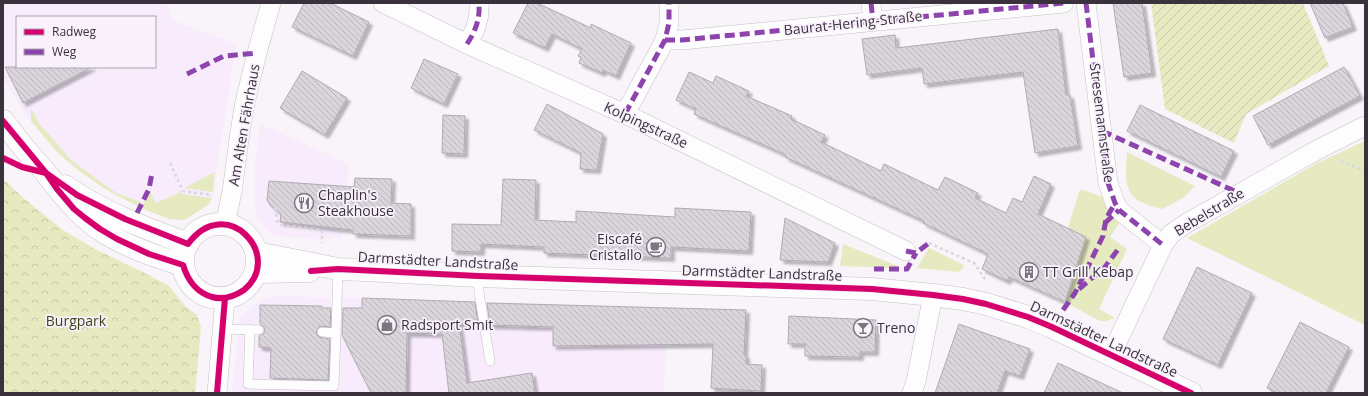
<svg xmlns="http://www.w3.org/2000/svg" width="1368" height="396" viewBox="0 0 1368 396" font-family="'Open Sans',sans-serif">
<style>
.built{fill:#f7ebfc;fill-rule:evenodd}
.grass{fill:#e5eac1}
.park{fill:url(#park-crowns)}
.garden{fill:url(#garden-furrows)}
.building{fill:url(#building-back-hatch);stroke:#b0abb2;filter:url(#shadow)}
.lines{fill:none;stroke-linecap:round;stroke-linejoin:round}
.service-casing{stroke:#c5c0c7;stroke-width:10}
.minor-casing{stroke:#c5c0c7;stroke-width:20}
.primary-casing{stroke:#c5c0c7;stroke-width:23}
.path{stroke:#d9d7da;stroke-width:2.5;stroke-dasharray:3 3;stroke-linecap:butt}
.service{stroke:#fefdfe;stroke-width:9}
.minor{stroke:#fefdfe;stroke-width:19}
.primary{stroke:#fefdfe;stroke-width:22}
.quiet{stroke:#8e44ad;stroke-width:5;stroke-dasharray:10 5;stroke-linecap:butt}
.cycleway-casing{stroke:#f9f1fc;stroke-width:8}
.cycleway{stroke:#d6006c;stroke-width:6}
.labels{text-anchor:middle;stroke-width:3.5;stroke-linejoin:round;paint-order:stroke}
.street-label{font-size:14px;fill:#39323c;stroke:#f9f1fc}
.poi-label{font-size:14px;fill:#39323c;stroke:#f9f1fc;text-anchor:start}
.park-label{font-size:14px;fill:#3d4219;stroke:#f9f1fc}
</style>
<defs>
<pattern id="park-crowns" width="20" height="18" patternUnits="userSpaceOnUse"><rect width="20" height="18" fill="#e5eac1"/><path d="M2 6a3 3 0 1 1 6 0M12 15a3 3 0 1 1 6 0" fill="none" stroke="#c5c9a7"/></pattern>
<pattern id="garden-furrows" width="10" height="10" patternUnits="userSpaceOnUse"><rect width="10" height="10" fill="#e5eac1"/><path d="M-1 1l2-2M0 10L10 0M9 11l2-2" fill="none" stroke="#c5c9a7"/></pattern>
<pattern id="building-back-hatch" width="6" height="6" patternUnits="userSpaceOnUse"><rect width="6" height="6" fill="#dad4db"/><path d="M-1 5l2 2M0 0l6 6M5-1l2 2" fill="none" stroke="#bcb6bd"/></pattern>
<filter id="shadow"><feDropShadow dx="3.5" dy="3.5" stdDeviation="1" flood-color="#0004"/></filter>
</defs>
<rect width="100%" height="100%" fill="#f8f4f9"/>
<g class="built">
<path d="M 3,3 L 166,3 L 174,21 L 236,44 L 213,192 L 212,198 L 208,205 L 184,220 L 169,219 L 139,207 L 105,189 L 58,153 L 31,121 L 20,106 L 3,77 ZM 17,17 L 155,17 L 155,67 L 17,67 Z"/>
<path d="M 260,124 L 349,164 L 342,238 L 309,239 L 276,236 L 269,232 L 257,218 L 255,208 L 255,162 Z"/>
<path d="M 274,296 L 551,304 L 553,327 L 666,344 L 664,393 L 254,393 L 232,391 L 240,318 L 250,308 L 265,298 Z"/>
</g>
<g class="grass">
<path d="M 31,108 L 39,123 L 71,160 L 116,193 L 141,202 L 139,207 L 105,189 L 78,170 L 58,153 L 31,121 Z"/>
<path d="M 1365,141 L 1365,325 L 1187,238 L 1317,163 Z"/>
<path d="M 1127,152 L 1195,186 L 1183,198 L 1162,209 C 1155,207 1147,205 1141,202 C 1122,193 1126,169 1127,152 Z"/>
<path d="M 215,172 L 213,192 L 184,188 Z"/>
<path d="M 1080,189 L 1103,197 L 1109,209 L 1120,222 L 1110,237 L 1127,249 L 1099,309 L 1115,318 L 1106,321 L 1100,321 L 1065,302 L 1086,237 L 1068,228 Z"/>
<path d="M 179,190 L 181,194 L 212,198 L 208,205 L 184,220 L 169,219 L 141,208 L 150,191 L 156,203 L 178,193 Z"/>
<path d="M 843,244 L 898,266 L 895,268 L 840,266 Z"/>
<path d="M 929,248 L 962,264 L 964,267 L 959,272 L 917,268 Z"/>
</g>
<path class="park" d="M 3,179 L 28,202 L 63,230 L 95,249 L 145,273 L 169,286 L 186,307 L 197,315 L 201,327 L 195,393 L 3,393 Z"/>
<path class="garden" d="M 1151,3 L 1303,3 L 1329,66 L 1246,114 L 1234,143 L 1165,109 Z"/>
<g class="building">
<path d="M 304,3 L 330,3 L 369,22 L 353,56 L 292,27 Z"/>
<path d="M 528,3 L 537,3 L 591,28 L 591,24 L 631,43 L 616,76 L 603,70 L 602,73 L 579,63 L 581,57 L 578,56 L 582,49 L 552,34 L 545,48 L 513,33 Z"/>
<path d="M 1113,3 L 1142,3 L 1152,73 L 1124,77 Z"/>
<path d="M 1310,3 L 1343,3 L 1353,27 L 1325,38 Z"/>
<path d="M 1058,29 L 1066,95 L 1070,95 L 1078,146 L 1035,153 L 1023,72 L 924,84 L 922,68 L 867,75 L 862,39 L 895,35 L 896,48 Z"/>
<path d="M 424,59 L 458,74 L 444,104 L 411,88 Z"/>
<path d="M 5,67 L 92,67 L 23,103 Z"/>
<path d="M 1344,67 L 1360,96 L 1268,145 L 1253,116 Z"/>
<path d="M 302,71 L 347,98 L 325,135 L 280,108 Z"/>
<path d="M 689,72 L 713,83 L 716,76 L 749,91 L 746,96 L 792,116 L 791,119 L 825,135 L 821,142 L 881,171 L 884,164 L 938,190 L 945,177 L 978,193 L 975,198 L 1006,213 L 1013,198 L 1022,202 L 1034,176 L 1051,184 L 1038,214 L 1086,237 L 1065,302 L 1009,277 L 1007,281 L 982,269 L 988,254 L 923,223 L 924,221 L 785,157 L 786,155 L 694,114 L 696,109 L 676,100 Z"/>
<path d="M 547,104 L 603,134 L 597,170 L 580,169 L 581,153 L 534,130 Z"/>
<path d="M 1140,105 L 1234,151 L 1221,177 L 1127,131 Z"/>
<path d="M 443,115 L 465,116 L 464,154 L 442,153 Z"/>
<path d="M 355,178 L 392,179 L 391,203 L 411,204 L 411,236 L 353,234 L 353,230 L 280,222 L 281,214 L 270,205 L 267,200 L 269,181 L 354,187 Z"/>
<path d="M 503,179 L 536,180 L 535,220 L 576,222 L 576,211 L 675,217 L 675,208 L 751,212 L 749,251 L 671,247 L 671,258 L 544,253 L 544,247 L 481,244 L 481,252 L 452,251 L 452,224 L 501,225 Z"/>
<path d="M 785,218 L 835,243 L 828,262 L 780,260 Z"/>
<path d="M 1197,267 L 1252,293 L 1218,365 L 1163,339 Z"/>
<path d="M 362,298 L 475,302 L 478,325 L 459,324 L 467,383 L 532,373 L 535,393 L 449,393 L 442,334 L 407,333 L 406,393 L 371,393 L 342,335 L 343,308 L 362,308 Z"/>
<path d="M 487,303 L 746,310 L 744,355 L 746,355 L 746,364 L 762,365 L 761,391 L 711,388 L 713,344 L 553,346 L 553,327 L 490,325 Z"/>
<path d="M 260,305 L 322,306 L 322,308 L 331,308 L 330,327 L 320,326 L 316,332 L 319,337 L 330,339 L 328,380 L 270,378 L 271,348 L 259,347 L 259,336 L 264,333 L 265,331 L 264,327 L 260,324 Z"/>
<path d="M 789,316 L 876,320 L 875,352 L 860,352 L 860,357 L 805,356 L 805,344 L 788,344 Z"/>
<path d="M 1300,322 L 1349,347 L 1326,393 L 1278,393 L 1267,388 Z"/>
<path d="M 959,324 L 1030,349 L 1020,376 L 1005,371 L 997,393 L 935,393 Z"/>
<path d="M 1058,363 L 1123,393 L 1044,393 Z"/>
</g>
<g class="lines">
<defs>
<g id="service">
<path d="M 478,276 L 479,292 L 490,361"/>
<path d="M 223,329 L 259,330"/>
<path d="M 250,329 L 248,384 L 334,386 L 336,333"/>
<path d="M 322,332 L 336,333 L 338,269"/>
</g>
<g id="minor">
<path d="M 383,3 L 467,44 L 625,114 L 906,251"/>
<path d="M 871,3 L 873,21"/>
<path d="M 1086,3 L 1108,183 L 1115,203 L 1119,210 L 1163,245"/>
<path d="M 665,40 L 682,40 L 1064,3"/>
<path d="M 467,44 C 476,30 480,19 479,3"/>
<path d="M 625,114 L 665,40 L 669,23 L 669,3"/>
<path d="M 225,224 L 232,192 L 240,132 L 245,102 L 257,53 L 271,3"/>
<path d="M 1111,355 L 1163,245 L 1171,234 L 1187,223 L 1317,150 L 1365,126"/>
<path d="M 217,393 L 225,298"/>
<path d="M 912,393 L 916,381 L 933,295"/>
</g>
<g id="primary">
<path d="M 3,121 C 12,132 20,144 30,155 C 35,161 41,167 46,173 C 62,194 77,213 99,229 C 124,246 155,256 183,265"/>
<path d="M 65,186 C 101,212 145,228 188,244"/>
<circle cx="220" cy="261" r="37"/>
<path d="M 257,253 L 338,269 L 364,270 L 478,276 L 872,289 L 933,295 L 963,299 L 986,304 L 1028,317 L 1052,327 L 1191,393"/>
<path d="M 256,272 L 309,271"/>
</g>
</defs>
<use href="#service" class="service-casing"/>
<use href="#minor" class="minor-casing"/>
<use href="#primary" class="primary-casing"/>
<g class="path">
<path d="M 1341,161 L 1365,171"/>
<path d="M 170,163 L 183,191 L 212,195"/>
<path d="M 275,208 L 277,221 L 282,225 L 322,230 L 322,243"/>
<path d="M 929,243 L 974,263 L 987,282"/>
<path d="M 497,315 L 526,315"/>
</g>
<use href="#service" class="service"/>
<use href="#minor" class="minor"/>
<use href="#primary" class="primary"/>
<g class="quiet">
<path d="M 871,3 L 873,21"/>
<path d="M 1086,3 L 1108,183 L 1115,203 L 1119,210 L 1163,245"/>
<path d="M 665,40 L 682,40 L 1064,3"/>
<path d="M 467,44 C 476,30 480,19 479,3"/>
<path d="M 187,74 L 224,56 L 257,53"/>
<path d="M 625,114 L 665,40 L 669,23 L 669,3"/>
<path d="M 1102,131 L 1239,193"/>
<path d="M 137,213 L 149,189 L 152,173"/>
<path d="M 1105,223 L 1119,210"/>
<path d="M 906,251 L 916,253 L 929,243"/>
<path d="M 874,269 L 907,269 L 916,253"/>
<path d="M 1079,289 L 1105,267 L 1119,248"/>
<path d="M 1063,310 L 1075,293 L 1103,236 L 1106,219 L 1115,203"/>
</g>
<defs>
<g id="cycleway">
<path d="M 3,121 L 46,173 L 57,189 L 74,209 L 85,218 L 100,229 L 117,239 L 149,254 L 183,265 C 188,281 196,292 212,297 C 223,300 235,296 244,290 C 285,256 226,192 188,244 L 125,219 L 77,195 L 46,173 L 22,167 L 3,158"/>
<path d="M 311,271 L 338,269 L 478,276 L 872,289 L 933,295 L 963,299 L 986,304 L 1028,317 L 1052,327 L 1191,393"/>
<path d="M 217,393 L 225,298"/>
</g>
</defs>
<use href="#cycleway" class="cycleway-casing"/>
<use href="#cycleway" class="cycleway"/>
</g>
<defs>
<symbol id="restaurant-ring" viewBox="-11 -11 22 22"><circle r="9.5" fill="#f9f1fc" stroke="#7c767e" stroke-width="1.5"/><path d="M-5-6h1v4h1v-4h1v4h1v-4h1v5L-1.5 .5V6h-2V.5L-5-1ZM5-6V6H3V1.5H1.5Q1.5-4 5-6Z" fill="#7c767e"/></symbol>
<symbol id="cafe-ring" viewBox="-11 -11 22 22"><circle r="9.5" fill="#f9f1fc" stroke="#7c767e" stroke-width="1.5"/><path d="M-5.5-4.5H6V0H3Q3 3.5 0 3.5H-2.5Q-5.5 3.5-5.5 0ZM3-3.2v2h1.7v-2ZM-6 4.5H4V6H-6Z" fill="#7c767e"/></symbol>
<symbol id="building-ring" viewBox="-11 -11 22 22"><circle r="9.5" fill="#f9f1fc" stroke="#7c767e" stroke-width="1.5"/><path d="M-4-6H4V6H1V3H-1V6H-4ZM-2.5-4.3h1.7v1.8h-1.7ZM.8-4.3h1.7v1.8H.8ZM-2.5-1h1.7V.8h-1.7ZM.8-1h1.7V.8H.8Z" fill="#7c767e"/></symbol>
<symbol id="shop-ring" viewBox="-11 -11 22 22"><circle r="9.5" fill="#f9f1fc" stroke="#7c767e" stroke-width="1.5"/><path d="M-5-2.5h2.3a2.7 3.5 0 0 1 5.4 0H5L5.5 6h-11ZM-1.5-2.5h3a1.5 2.3 0 0 0-3 0Z" fill="#7c767e"/></symbol>
<symbol id="bar-ring" viewBox="-11 -11 22 22"><circle r="9.5" fill="#f9f1fc" stroke="#7c767e" stroke-width="1.5"/><path d="M-6-5H6L.8 .8V4.5H3.5V6h-7V4.5H-.8V.8Z" fill="#7c767e"/></symbol>
</defs>
<g fill-rule="evenodd">
<use href="#restaurant-ring" x="293" y="192" width="22" height="22"/>
<use href="#cafe-ring" x="645" y="236" width="22" height="22"/>
<use href="#building-ring" x="1018" y="261" width="22" height="22"/>
<use href="#shop-ring" x="376" y="314" width="22" height="22"/>
<use href="#bar-ring" x="852" y="317" width="22" height="22"/>
</g>
<g class="labels">
<g class="street-label">
<text transform="translate(853 23) rotate(-6)" y="5">Baurat-Hering-Straße</text>
<text transform="translate(1102 123) rotate(83)" y="5">Stresemannstraße</text>
<text transform="translate(244 125) rotate(-80)" y="5">Am Alten Fährhaus</text>
<text transform="translate(646 125) rotate(25)" y="5">Kolpingstraße</text>
<text transform="translate(1209 212) rotate(-31)" y="5">Bebelstraße</text>
<text transform="translate(438 261) rotate(3)" y="5">Darmstädter Landstraße</text>
<text transform="translate(762 273) rotate(2)" y="5">Darmstädter Landstraße</text>
<text transform="translate(1104 339) rotate(25)" y="5">Darmstädter Landstraße</text>
</g>
<g class="poi-label">
<text x="318" y="200">Chaplin's<tspan x="318" dy="16">Steakhouse</tspan></text>
<text x="642" y="244" text-anchor="end">Eiscafé<tspan x="642" dy="16">Cristallo</tspan></text>
<text x="1043" y="277">TT Grill Kebap</text>
<text x="401" y="330">Radsport Smit</text>
<text x="877" y="333">Treno</text>
</g>
<g class="park-label">
<text x="76" y="326">Burgpark</text>
</g>
</g>
<rect width="1368" height="396" fill="none" stroke="#39323c" stroke-width="8"/>
<rect x="16" y="16" width="140" height="52" fill="#f9f1fc" stroke="#aca5af"/>
<rect x="24" y="29" width="20" height="6" fill="#d6006c" stroke="#aca5af"/>
<text x="52" y="36" font-size="12" fill="#39323c">Radweg</text>
<rect x="24" y="49" width="20" height="6" fill="#8e44ad" stroke="#aca5af"/>
<text x="52" y="56" font-size="12" fill="#39323c">Weg</text>
</svg>
